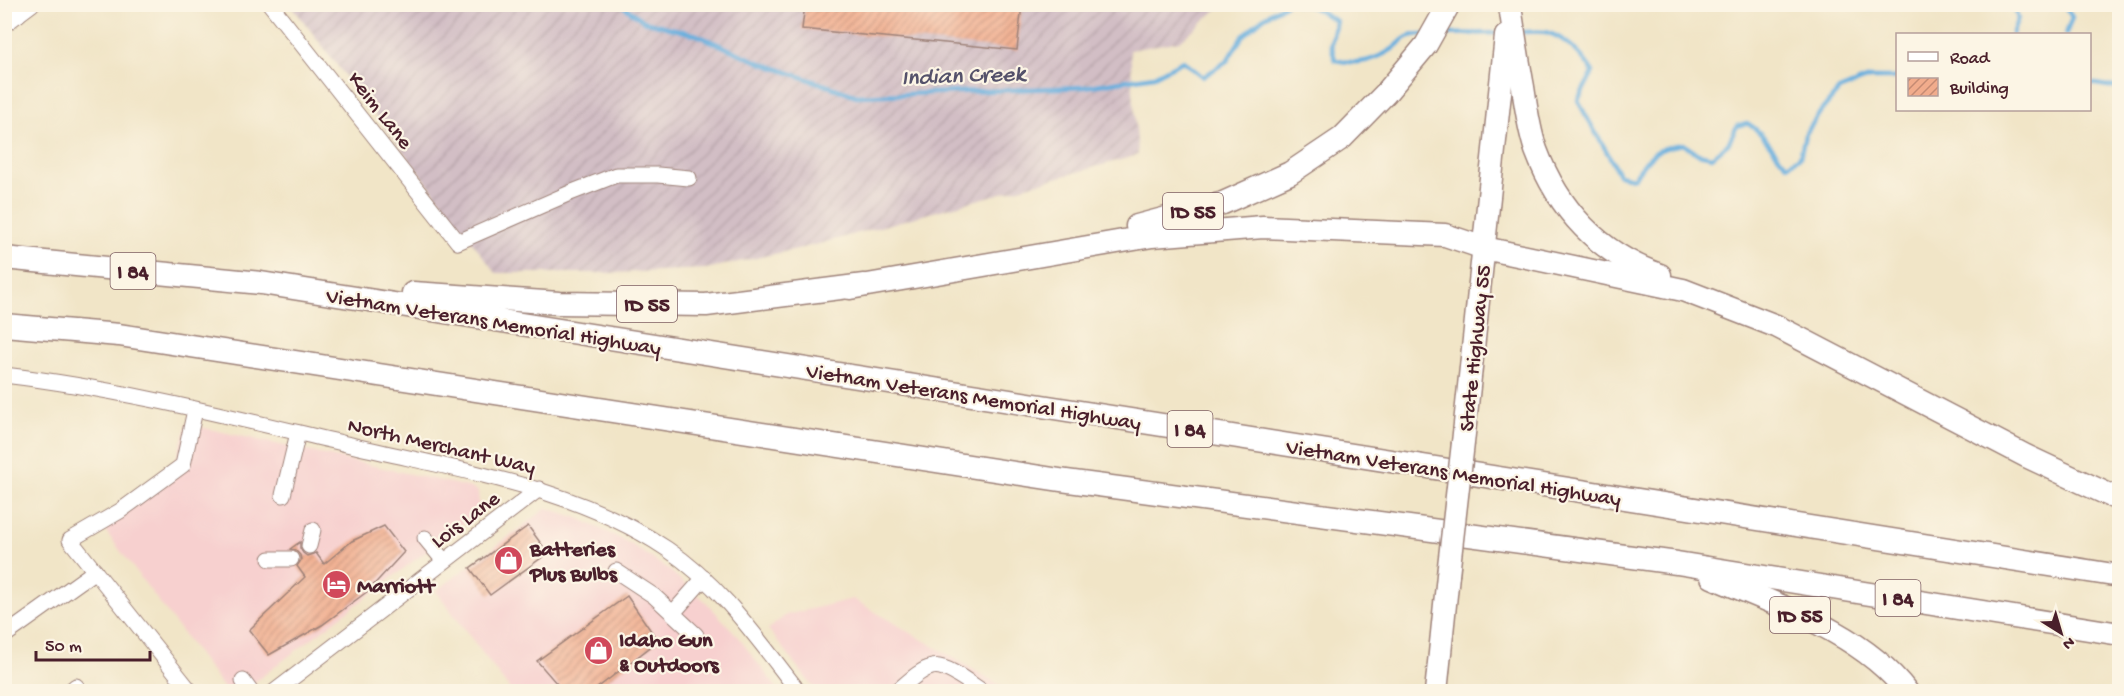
<svg xmlns="http://www.w3.org/2000/svg" width="2124" height="696" viewBox="0 0 2124 696" font-family="'Gochi Hand',sans-serif">
<style>
.built{fill:#f7d0cf}
.industrial{fill:url(#industrial-furrows)}
.lines{fill:none;stroke-linecap:round;stroke-linejoin:round}
.stream{stroke:#67afde;stroke-width:4.5}
.building{fill:url(#building-hatch)}
.minor-casing{stroke:#9e8279;stroke-width:17}
.highway-casing{stroke:#9e8279;stroke-width:25}
.minor{stroke:#fff;stroke-width:15}
.highway{stroke:#fff;stroke-width:22}
.highway-bridge-casing{stroke:#9e8279;stroke-width:25;stroke-linecap:butt}
.highway-bridge{stroke:#fff;stroke-width:22}
.labels{text-anchor:middle;stroke-width:4.5;stroke-linejoin:round;paint-order:stroke}
.shield{fill:#fcf5e5;stroke:#7f5f63;stroke-width:1.5}
.shield-label{font-size:21px;font-weight:bold;fill:#4a1f2b}
.street-label{font-size:22px;fill:#4a1f2b;stroke:#fcf5e5}
.poi-label{font-size:22px;font-weight:bold;fill:#4a1f2b;stroke:#fcf5e5;text-anchor:start}
.water-label{font-size:24px;font-style:italic;fill:#54516a;stroke:#fcf5e5}
</style>
<defs>
<pattern id="industrial-furrows" width="10" height="10" patternUnits="userSpaceOnUse" patternTransform="scale(1.5)"><rect width="10" height="10" fill="#d2bec5"/><path d="M-1 1l2-2M0 10L10 0M9 11l2-2" fill="none" stroke="#b6a3a9"/></pattern>
<pattern id="building-hatch" width="6" height="6" patternUnits="userSpaceOnUse" patternTransform="scale(1.5)"><rect width="6" height="6" fill="#f1ac8c"/><path d="M-1 1l2-2M0 6l6-6M5 7l2-2" fill="none" stroke="#c58b73"/></pattern>
</defs>
<rect width="100%" height="100%" fill="#fcf5e5"/>
<filter id="ink" filterUnits="userSpaceOnUse"><feTurbulence type="fractalNoise" baseFrequency=".0167" numOctaves="2"/><feDisplacementMap in="SourceGraphic" scale="12" xChannelSelector="R" yChannelSelector="G"/><feConvolveMatrix kernelMatrix="1 2 1 2 8 2 1 2 1" color-interpolation-filters="sRGB"/></filter>
<filter id="wash" filterUnits="userSpaceOnUse"><feTurbulence type="fractalNoise" baseFrequency=".008" numOctaves="4" result="noise"/><feDisplacementMap in="SourceGraphic" scale="24" xChannelSelector="R" yChannelSelector="G"/><feGaussianBlur stdDeviation="1.35" result="paint"/><feColorMatrix in="noise" values="0 0 0 0 0 0 0 0 0 0 0 0 0 0 0 0 0 1.4 0 .05"/><feComposite in="paint" operator="in"/></filter>
<g filter="url(#wash)">
<rect width="100%" height="100%" fill="#f1e5c7"/>
<g class="built">
<path d="M 187,424 L 468,487 L 478,491 L 479,506 L 474,515 L 243,691 L 226,691 L 104,529 L 171,478 Z"/>
<path d="M 547,508 L 578,518 L 629,543 L 669,570 L 705,601 L 735,633 L 779,691 L 511,691 L 436,591 Z"/>
<path d="M 853,599 L 1010,691 L 816,691 L 768,629 L 786,615 Z"/>
</g>
<path class="industrial" d="M 291,5 L 1222,5 L 1180,41 L 1130,50 L 1138,155 L 815,245 L 706,269 L 613,273 L 496,273 Z"/>
<g class="lines">
<g class="stream">
<path d="M 620,4 L 644,21 L 697,35 L 761,63 L 857,96 L 1084,87 L 1154,76 L 1183,61 L 1203,77 L 1227,61 L 1242,37 L 1263,18 L 1286,4"/>
<path d="M 1296,4 L 1313,7 L 1336,21 L 1331,44 L 1335,60 C 1355,64 1367,63 1386,53 C 1404,44 1399,35 1423,34"/>
<path d="M 2063,4 L 2072,17 L 2066,34"/>
<path d="M 1521,32 C 1529,32 1538,31 1546,32 C 1566,38 1582,55 1593,72 L 1578,100 C 1590,126 1607,149 1619,175 L 1634,178 C 1649,155 1655,148 1683,144 L 1698,154 L 1712,157 L 1728,144 L 1737,126 L 1747,123 C 1765,133 1773,152 1787,165 L 1800,157 L 1805,135 L 1821,111 L 1839,90 L 1869,78 L 1894,78 L 1898,75"/>
<path d="M 1440,34 L 1501,33"/>
<path d="M 2012,34 L 2018,18 L 2013,4"/>
<path d="M 2090,83 L 2120,88"/>
</g>
</g>
<g id="blocks">
<g class="building">
<path d="M 805,4 L 1022,4 L 1017,50 L 802,29 Z"/>
<path d="M 384,526 L 404,552 L 368,591 L 322,625 L 269,655 L 249,630 L 305,577 L 297,566 L 301,560 L 300,555 L 295,550 L 290,549 L 300,542 L 300,548 L 303,553 L 307,556 L 316,553 L 324,564 L 352,541 Z"/>
<path d="M 528,526 L 548,553 L 490,595 L 470,568 Z"/>
<path d="M 627,596 L 658,641 L 592,692 L 564,692 L 537,661 Z"/>
</g>
</g>
</g>
<g filter="url(#ink)">
<use href="#blocks" fill-opacity="0" stroke="#9e8279" stroke-width="1.5"/>
<g class="lines">
<defs>
<g id="minor">
<path d="M 270,4 L 458,242 L 570,193 L 616,175 L 658,175 L 689,178"/>
<path d="M 4,6 L 18,15"/>
<path d="M 4,25 L 32,4"/>
<path d="M 4,375 C 123,389 239,419 355,446 C 461,471 575,487 667,549 C 721,585 759,641 799,692"/>
<path d="M 283,495 L 298,433"/>
<path d="M 425,538 L 444,561"/>
<path d="M 309,546 L 313,530"/>
<path d="M 270,559 L 291,559"/>
<path d="M 616,571 L 654,596 L 696,635"/>
<path d="M 673,613 L 704,578"/>
<path d="M 4,636 L 95,571"/>
<path d="M 243,681 L 251,692"/>
<path d="M 69,692 L 76,686 L 81,692"/>
<path d="M 191,692 L 70,540 L 120,511 L 183,465 L 195,410"/>
<path d="M 274,692 L 539,489"/>
<path d="M 896,692 C 906,684 919,670 932,667 C 945,663 971,684 983,692"/>
</g>
<g id="highway">
<path d="M 1510,6 C 1514,33 1518,60 1523,87 C 1526,108 1529,130 1536,150 C 1558,209 1599,254 1660,275"/>
<path d="M 1137,226 L 1223,203 L 1290,173 L 1342,138 L 1386,93 L 1426,45 L 1449,4"/>
<path d="M 4,258 L 261,283 L 2120,576"/>
<path d="M 850,288 L 1152,236 L 1263,227 L 1445,235 L 1484,248 L 1683,290 L 1776,326 L 2026,456 L 2120,500"/>
<path d="M 413,293 L 559,303 L 706,305 L 864,285"/>
<path d="M 4,325 L 119,335 L 1060,480 L 1677,563 L 2120,634"/>
<path d="M 1463,443 L 1506,36"/>
<path d="M 1712,577 C 1777,605 1863,633 1907,692"/>
<path d="M 1436,692 L 1448,575"/>
</g>
</defs>
<use href="#minor" class="minor-casing"/>
<use href="#highway" class="highway-casing"/>
<use href="#minor" class="minor"/>
<use href="#highway" class="highway"/>
<defs>
<path id="highway-bridge" d="M 1448,575 L 1463,443"/>
</defs>
<use href="#highway-bridge" class="highway-bridge-casing"/>
<use href="#highway-bridge" class="highway-bridge"/>
</g>
</g>
<defs>
<symbol id="shop-disc" viewBox="-11 -11 22 22"><circle r="9.5" fill="#d1495b" stroke="#fcf5e5"/><path d="M-5-2.5h2.3a2.7 3.5 0 0 1 5.4 0H5L5.5 6h-11ZM-1.5-2.5h3a1.5 2.3 0 0 0-3 0Z" fill="#fff"/></symbol>
<symbol id="hotel-disc" viewBox="-11 -11 22 22"><circle r="9.5" fill="#d1495b" stroke="#fcf5e5"/><path d="M-6-4.5h1.5V1H6V5H4.5V3h-9V5H-6ZM-4 0a1.8 1.8 0 1 1 3.6 0ZM.5 0V-2.5h3Q6-2.5 6 0Z" fill="#fff"/></symbol>
</defs>
<g fill-rule="evenodd">
<use href="#shop-disc" x="492" y="544" width="33" height="33"/>
<use href="#hotel-disc" x="320" y="568" width="33" height="33"/>
<use href="#shop-disc" x="582" y="634" width="33" height="33"/>
</g>
<g class="labels">
<g class="shield">
<rect x="1163" y="193" width="60" height="36" rx="4.5"/>
<rect x="110.5" y="253" width="45" height="36" rx="4.5"/>
<rect x="617" y="286" width="60" height="36" rx="4.5"/>
<rect x="1167.5" y="411" width="45" height="36" rx="4.5"/>
<rect x="1875.5" y="580" width="45" height="36" rx="4.5"/>
<rect x="1770" y="597" width="60" height="36" rx="4.5"/>
</g>
<g class="shield-label">
<text x="1193" y="218">ID 55</text>
<text x="133" y="278">I 84</text>
<text x="647" y="311">ID 55</text>
<text x="1190" y="436">I 84</text>
<text x="1898" y="605">I 84</text>
<text x="1800" y="622">ID 55</text>
</g>
<g class="street-label">
<text transform="translate(382 109) rotate(52)" y="8">Keim Lane</text>
<text transform="translate(494 320) rotate(9)" y="8">Vietnam Veterans Memorial Highway</text>
<text transform="translate(1473 348) rotate(-84)" y="8">State Highway 55</text>
<text transform="translate(974 395) rotate(9)" y="8">Vietnam Veterans Memorial Highway</text>
<text transform="translate(442 444) rotate(13)" y="8">North Merchant Way</text>
<text transform="translate(1454 471) rotate(9)" y="8">Vietnam Veterans Memorial Highway</text>
<text transform="translate(464 518) rotate(-37)" y="8">Lois Lane</text>
</g>
<g class="poi-label">
<text x="530" y="555">Batteries<tspan x="530" dy="25">Plus Bulbs</tspan></text>
<text x="357" y="592">Marriott</text>
<text x="619" y="646">Idaho Gun<tspan x="619" dy="25">&amp; Outdoors</tspan></text>
</g>
<g class="water-label">
<text transform="translate(963 74) rotate(-2)" y="8">Indian Creek</text>
</g>
</g>
<rect width="2124" height="696" fill="none" stroke="#fcf5e5" stroke-width="24"/>
<rect x="1896" y="33" width="195" height="78" fill="#fcf5e5" stroke="#b59f9b" stroke-width="1.5"/>
<rect x="1908" y="52" width="30" height="9" fill="#ffffff" stroke="#b59f9b" stroke-width="1.5"/>
<text x="1950" y="63" font-size="18" fill="#4a1f2b">Road</text>
<rect x="1908" y="78" width="30" height="18" fill="url(#building-hatch)" stroke="#b59f9b" stroke-width="1.5"/>
<text x="1950" y="93" font-size="18" fill="#4a1f2b">Building</text>
<g transform="translate(2061 633) rotate(143)" stroke="#fcf5e5" stroke-width="4.5" paint-order="stroke">
<path d="M0-4.5L10 22L0 15L-10 22Z" fill="#4a1f2b"/>
<text y="-9" font-size="16" font-weight="bold" text-anchor="middle" fill="#4a1f2b">N</text>
</g>
<path d="M36 651v9h114v-9" fill="none" stroke="#4a1f2b" stroke-width="3"/>
<text x="45" y="651" font-size="18" fill="#4a1f2b" stroke="#fcf5e5" stroke-width="4.5" paint-order="stroke">50 m</text>
</svg>
